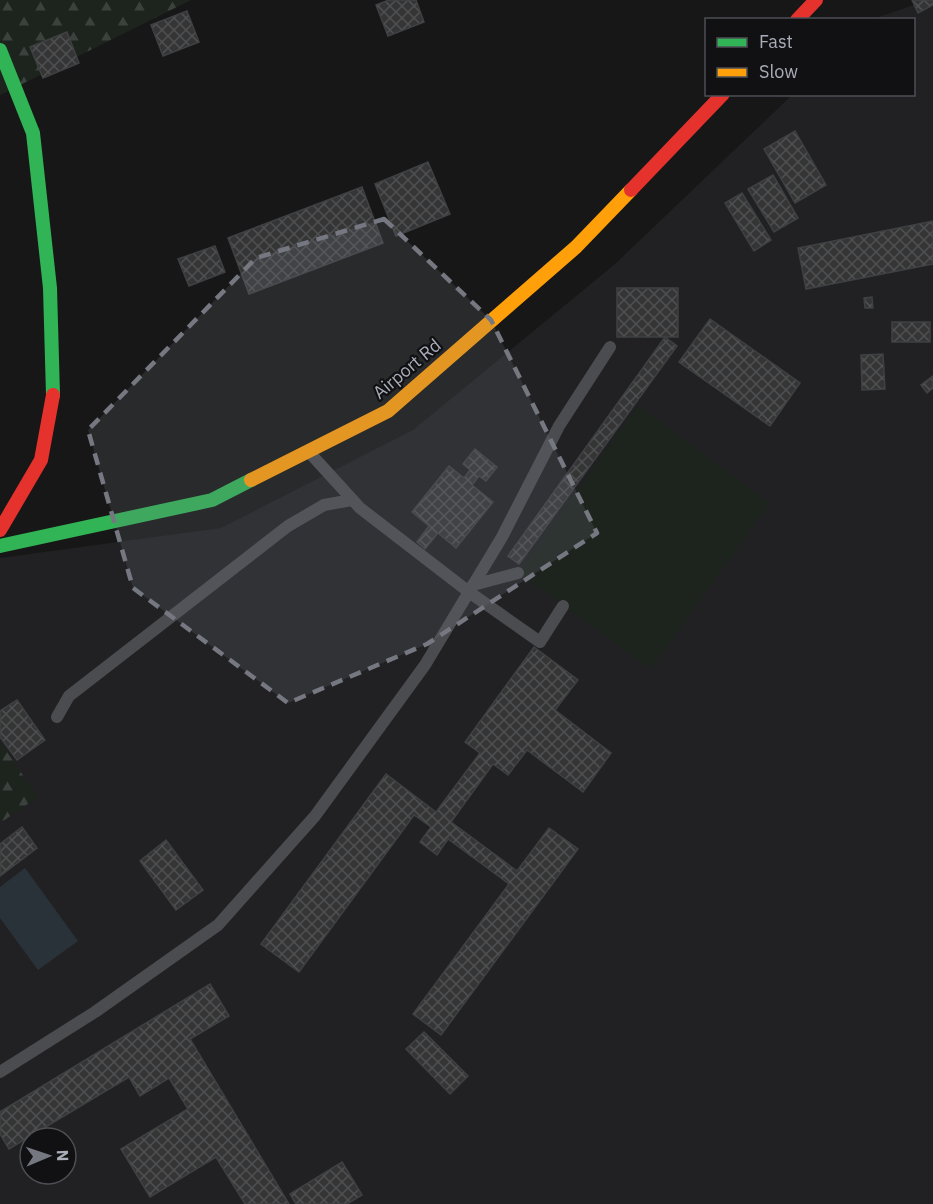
<svg xmlns="http://www.w3.org/2000/svg" width="933" height="1204" viewBox="0 0 933 1204" font-family="'IBM Plex Sans',sans-serif">
<style>
.built{fill:#212123;fill-rule:evenodd}
.forest{fill:url(#forest-firs)}
.garden{fill:#1d241e}
.water{fill:#2a3239}
.building{fill:url(#building-cross-hatch);stroke:#3f4043;stroke-width:1.5}
.lines{fill:none;stroke-linecap:round;stroke-linejoin:round}
.lane{stroke:#4b4c50;stroke-width:12}
.fast{stroke:#30b455;stroke-width:14}
.slow{stroke:#ff9f0a;stroke-width:14}
.jam{stroke:#e5322d;stroke-width:14}
.marked{fill:#757880;fill-opacity:0.2;stroke:#757880;stroke-width:4.5;stroke-dasharray:12 8;stroke-linejoin:round}
.labels{text-anchor:middle;stroke-width:4.5;stroke-linejoin:round;paint-order:stroke}
.street-label{font-size:18px;fill:#a8adb8;stroke:#111113}
</style>
<defs>
<pattern id="forest-firs" width="22" height="20" patternUnits="userSpaceOnUse" patternTransform="scale(1.5)"><rect width="22" height="20" fill="#1d241e"/><path d="M5 1l3.5 6h-7zM16 11l3.5 6h-7z" fill="#3b413d"/></pattern>
<pattern id="building-cross-hatch" width="8" height="8" patternUnits="userSpaceOnUse" patternTransform="scale(1.5)"><rect width="8" height="8" fill="#353536"/><path d="M0 0l8 8M0 8l8-8" fill="none" stroke="#4f5051"/></pattern>
</defs>
<rect width="100%" height="100%" fill="#171717"/>
<path class="built" d="M 928,0 L 933,0 L 933,1204 L 0,1204 L 0,558 L 221,528 L 413,430 L 615,264 L 792,95 L 914,94 L 914,20 L 873,19 ZM 30,1138 L 66,1138 L 66,1174 L 30,1174 Z"/>
<g class="forest">
<path d="M 0,0 L 191,0 L 0,95 Z"/>
<path d="M 0,742 L 38,797 L 0,823 Z"/>
</g>
<path class="garden" d="M 638,406 L 682,438 L 679,443 L 682,439 L 770,503 L 651,669 L 518,573 Z"/>
<path class="water" d="M 25,868 L 78,941 L 38,970 L 0,918 L 0,887 Z"/>
<g class="building">
<path d="M 389,0 L 416,0 L 424,22 L 388,36 L 376,5 Z"/>
<path d="M 912,0 L 933,0 L 933,5 L 918,13 Z"/>
<path d="M 187,11 L 199,42 L 163,56 L 151,25 Z"/>
<path d="M 67,32 L 79,63 L 43,78 L 30,47 Z"/>
<path d="M 795,131 L 826,185 L 795,203 L 764,149 Z"/>
<path d="M 428,162 L 450,214 L 396,236 L 375,184 Z"/>
<path d="M 773,175 L 798,218 L 774,232 L 748,189 Z"/>
<path d="M 362,187 L 383,243 L 249,294 L 228,238 Z"/>
<path d="M 742,193 L 771,240 L 754,251 L 725,203 Z"/>
<path d="M 933,221 L 933,264 L 806,289 L 798,248 Z"/>
<path d="M 215,246 L 225,272 L 189,286 L 178,259 Z"/>
<rect x="617" y="288" width="61" height="49"/>
<path d="M 872,297 L 873,308 L 865,308 L 864,298 Z"/>
<path d="M 710,319 L 800,383 L 770,426 L 679,362 Z"/>
<rect x="892" y="322" width="38" height="20"/>
<path d="M 665,337 L 677,346 L 519,564 L 508,556 Z"/>
<path d="M 883,354 L 885,389 L 862,390 L 861,355 Z"/>
<path d="M 933,376 L 933,388 L 927,393 L 921,385 Z"/>
<path d="M 475,449 L 497,467 L 486,481 L 479,476 L 472,485 L 493,502 L 456,548 L 438,533 L 425,549 L 417,542 L 429,526 L 412,512 L 449,466 L 464,478 L 470,470 L 463,464 Z"/>
<path d="M 534,647 L 578,680 L 555,710 L 611,753 L 583,792 L 527,750 L 508,775 L 493,764 L 451,822 L 517,871 L 549,828 L 578,849 L 441,1035 L 413,1014 L 509,884 L 448,839 L 437,855 L 420,842 L 431,827 L 414,815 L 299,972 L 261,944 L 386,774 L 436,812 L 480,753 L 465,742 Z"/>
<path d="M 17,700 L 45,740 L 17,760 L 0,737 L 0,711 Z"/>
<path d="M 22,827 L 37,848 L 0,876 L 0,844 Z"/>
<path d="M 166,840 L 203,890 L 176,910 L 140,861 Z"/>
<path d="M 210,984 L 229,1016 L 190,1039 L 289,1204 L 245,1204 L 216,1157 L 150,1197 L 121,1149 L 188,1109 L 169,1078 L 140,1096 L 129,1077 L 9,1149 L 0,1134 L 0,1112 Z"/>
<path d="M 424,1032 L 468,1076 L 450,1094 L 406,1049 Z"/>
<path d="M 342,1162 L 362,1195 L 347,1204 L 296,1204 L 290,1194 Z"/>
</g>
<g class="lines">
<g class="lane">
<path d="M 309,452 L 360,508 L 469,592 L 540,642 L 563,606"/>
<path d="M 473,585 L 518,573"/>
<path d="M 57,717 L 69,696 L 288,526 L 324,505 L 352,500"/>
<path d="M 0,1072 L 95,1012 L 218,925 L 315,816 L 425,665 L 502,537 L 559,426 L 610,347"/>
</g>
<g class="fast">
<path d="M 0,50 L 33,133 L 50,288 L 53,395"/>
<path d="M 0,546 L 212,500 L 251,480"/>
</g>
<path class="slow" d="M 251,480 L 388,411 L 576,247 L 631,190"/>
<g class="jam">
<path d="M 797,20 L 816,0"/>
<path d="M 631,190 L 723,94"/>
<path d="M 0,530 L 41,460 L 53,395"/>
</g>
</g>
<path class="marked" d="M 384,219 L 491,320 L 597,533 L 427,644 L 288,703 L 133,588 L 88,430 L 256,258 Z"/>
<g class="labels">
<g class="street-label">
<text transform="translate(407 369) rotate(-40)" y="6">Airport Rd</text>
</g>
</g>
<rect x="705" y="18" width="210" height="78" fill="#111113" stroke="#4d4f55" stroke-width="1.5"/>
<rect x="717" y="38" width="30" height="9" fill="#30b455" stroke="#4d4f55" stroke-width="1.5"/>
<text x="759" y="48" font-size="18" fill="#a8adb8">Fast</text>
<rect x="717" y="68" width="30" height="9" fill="#ff9f0a" stroke="#4d4f55" stroke-width="1.5"/>
<text x="759" y="78" font-size="18" fill="#a8adb8">Slow</text>
<g transform="translate(48 1156) rotate(88)"><circle r="28" fill="#111113" stroke="#4d4f55" stroke-width="1.5"/>
<path d="M0-4.5L10 22L0 15L-10 22Z" fill="#757880"/>
<text y="-9" font-size="16" font-weight="bold" text-anchor="middle" fill="#a8adb8">N</text>
</g>
</svg>
